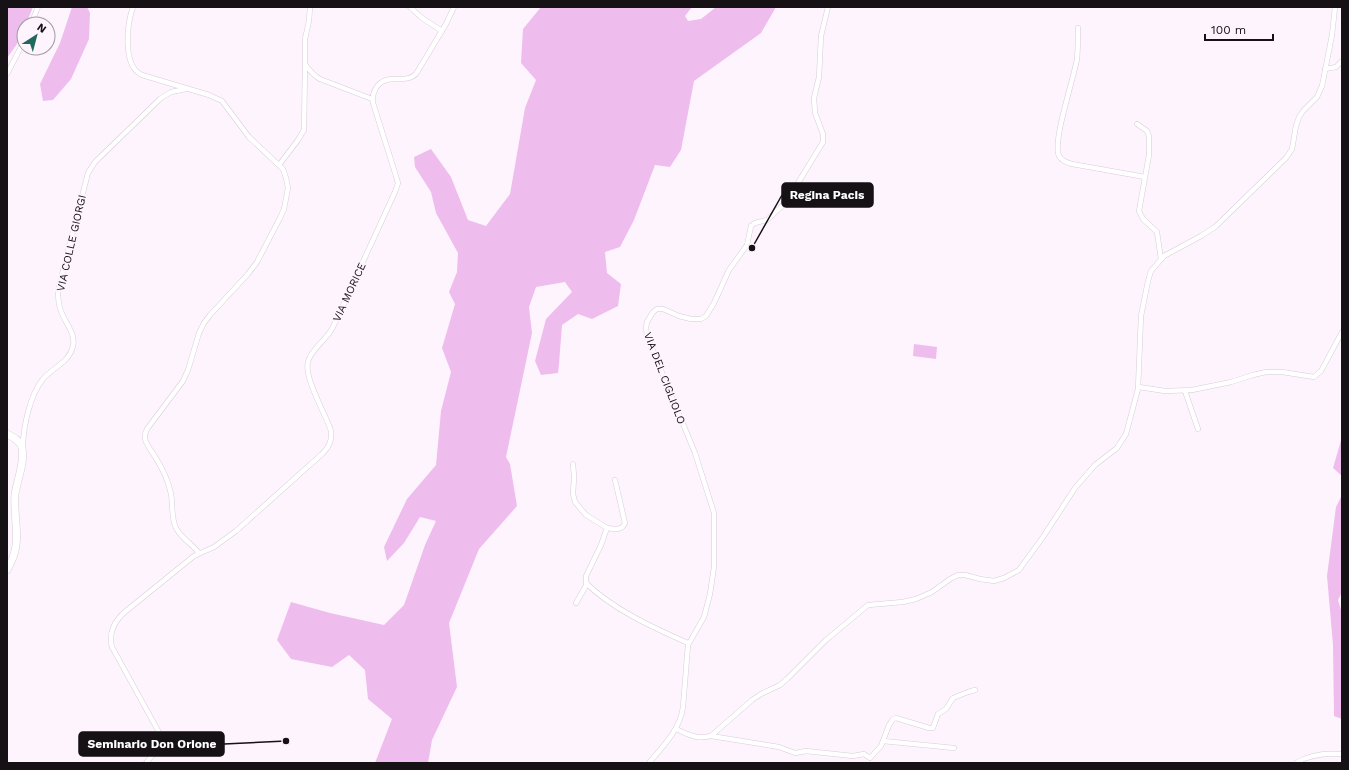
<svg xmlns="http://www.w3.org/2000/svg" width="1349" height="770" viewBox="0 0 1349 770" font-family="'Work Sans',sans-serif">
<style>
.green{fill:#eebded}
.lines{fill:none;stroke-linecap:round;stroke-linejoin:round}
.street-casing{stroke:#d8ccd8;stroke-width:5.5}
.secondary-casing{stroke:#d8ccd8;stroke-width:8}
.street{stroke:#fff;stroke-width:4.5}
.secondary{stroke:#fff;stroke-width:7}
.labels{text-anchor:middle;stroke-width:4;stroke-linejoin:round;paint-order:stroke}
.street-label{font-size:11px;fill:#151115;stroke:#fef4fe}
.leader{fill:none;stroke:#151115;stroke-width:1.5}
.callout-dot{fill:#151115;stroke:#fef4fe;stroke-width:1.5}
.callout{fill:#151115;stroke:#151115;stroke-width:1.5}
.callout-label{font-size:12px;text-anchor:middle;font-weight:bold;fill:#fff}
</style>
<rect width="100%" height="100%" fill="#fef4fe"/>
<g class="green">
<path d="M 7,7 L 33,7 L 26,24 L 24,24 C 24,37 14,48 7,58 Z"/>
<path d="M 72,7 L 87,7 L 90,13 L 89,39 L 71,79 L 53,100 L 43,101 L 40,84 L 60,43 Z"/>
<path d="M 541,7 L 692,7 L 685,16 L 688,21 L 701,19 L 716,7 L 776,7 L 761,33 L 694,81 L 681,150 L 670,167 L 655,165 L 634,220 L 620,247 L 605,252 L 607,273 L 621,284 L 618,306 L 592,319 L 578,314 L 562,325 L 559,364 L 558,373 L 541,375 L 535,361 L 546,319 L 572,292 L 565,282 L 536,287 L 529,307 L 532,333 L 506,457 L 510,464 L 517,506 L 479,549 L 449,623 L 457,687 L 432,740 L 428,763 L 375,763 L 392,719 L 368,699 L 365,670 L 349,655 L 332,667 L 291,659 L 277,640 L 291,602 L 330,613 L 384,625 L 404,605 L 425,545 L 436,521 L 420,517 L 404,543 L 387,561 L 384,547 L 407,499 L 436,465 L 441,411 L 451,372 L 442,348 L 455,304 L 449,292 L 457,272 L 458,253 L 436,213 L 431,192 L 415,167 L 414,157 L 431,149 L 451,177 L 468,220 L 486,226 L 510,194 L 525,108 L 536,80 L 521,63 L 523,29 Z"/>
<path d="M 914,344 L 937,347 L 936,359 L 913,356 Z"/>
<path d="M 1342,437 L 1342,476 L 1333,468 Z"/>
<path d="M 1342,495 L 1342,592 L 1338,600 L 1342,613 L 1342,719 L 1334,716 L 1333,645 L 1327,576 L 1336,507 Z"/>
</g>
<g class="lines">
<defs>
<g id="street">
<path d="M 133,7 C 127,24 122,66 142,75 L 209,95 L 222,101 L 249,137 L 283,169 L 286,178 L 288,188 L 284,209 L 280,218 L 257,262 L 248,274 L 210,315 L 204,323 L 199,333 L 188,370 L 183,381 L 147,429 C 143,437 145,441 150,449 C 159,462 168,478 171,494 C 173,505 171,518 176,528 C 181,538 192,544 199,553"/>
<path d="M 310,7 L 309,21 L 305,39 L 305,64 C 309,70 313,75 320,79 L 372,99"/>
<path d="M 410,7 L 422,18 L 442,31"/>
<path d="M 31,24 L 38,7"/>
<path d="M 1078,28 C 1078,38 1078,49 1077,59 C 1074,78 1052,142 1059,156 C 1062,161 1068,163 1072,164 L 1145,177"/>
<path d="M 1325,69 L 1336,67 L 1342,61"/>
<path d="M 7,74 L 24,41"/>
<path d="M 1137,124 L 1147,131 L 1149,136 L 1149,155 L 1139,211 L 1143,219 L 1157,232 L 1161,259"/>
<path d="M 279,165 L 298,140 L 304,130 L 305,65"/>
<path d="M 1139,387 L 1165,391 L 1192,390 L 1231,382 L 1253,375 L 1266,372 L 1282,372 L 1314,377 L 1321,371 L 1342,332"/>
<path d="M 1185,391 L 1198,429"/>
<path d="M 23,447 C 23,427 30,395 43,379 C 53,367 69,363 73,346 C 76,333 65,323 61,311 C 58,304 58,297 58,290 L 88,173 L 95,162 L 161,98 L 171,92 L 186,89"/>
<path d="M 573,464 L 574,477 L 573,494 L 575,502 L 586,515 L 607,528 L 601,545 L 586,576 L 586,583 C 612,609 654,628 688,643"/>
<path d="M 607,528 C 614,529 622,531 625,523 L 615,480"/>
<path d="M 576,603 L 587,584"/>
<path d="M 676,729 C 687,734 700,741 712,735 L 752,700 L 761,694 L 780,685 L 787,679 L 826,640 L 868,605 L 903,602 L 916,599 L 932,592 L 950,579 L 958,575 L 965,575 L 980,579 L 994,581 L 1004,578 L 1019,570 L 1043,537 L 1075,488 L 1095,465 L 1117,448 L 1126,434 L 1138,389 L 1141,316 L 1148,281 L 1151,271 L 1164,256 L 1201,236 L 1215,227 L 1286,158 L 1292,149 L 1296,126 L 1299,117 L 1303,111 L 1317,97 L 1322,86 L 1332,35 L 1335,7"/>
<path d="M 711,736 L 779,747 L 795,753 L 806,751 L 853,756 L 864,754 L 870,758 L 881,746 L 889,725 L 893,719 L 896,718 L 929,728 L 933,728 L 938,714 L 946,709 L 953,698 L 968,692 L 975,690"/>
<path d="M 883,741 L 954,748"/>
<path d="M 146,763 C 152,755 162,747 161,736 L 112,647 C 108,633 115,620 126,611 L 194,556 L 214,547 L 236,531 L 322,454 C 329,447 332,441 331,431 C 326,414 301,374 309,359 C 314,347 327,339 333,327 L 395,192 L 398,183 L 396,176 L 373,103 C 372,98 373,93 376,88 C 385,72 405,85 416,74 L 446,24 L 454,7"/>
<path d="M 649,763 C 663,746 680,730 683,707 L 688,645 L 704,617 L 710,594 L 714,567 L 714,513 L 695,453 L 647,336 L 646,327 L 647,322 L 653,312 L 657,309 L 663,309 L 679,316 L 691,319 L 701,319 L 706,316 L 714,303 L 729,270 L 747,245 L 751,226 L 755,223 L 767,220 L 781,207 L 798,183 L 823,142 L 823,134 L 815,113 L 814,98 L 819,77 L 821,36 L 828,7"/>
<path d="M 1296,763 C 1310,754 1326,753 1342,754"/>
</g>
<path id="secondary" d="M 7,434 C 13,437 21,441 22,448 C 25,462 17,481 15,494 C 13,524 24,541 7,570"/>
</defs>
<use href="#street" class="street-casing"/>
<use href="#secondary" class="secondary-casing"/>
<use href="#street" class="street"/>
<use href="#secondary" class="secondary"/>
</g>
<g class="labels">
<g class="street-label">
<text transform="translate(71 243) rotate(-77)" y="4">VIA COLLE GIORGI</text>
<text transform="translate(349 292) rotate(-65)" y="4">VIA MORICE</text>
<text transform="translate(665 378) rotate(69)" y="4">VIA DEL CIGLIOLO</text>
</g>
</g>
<path class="leader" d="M752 248L782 195M286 741L224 744"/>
<g class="callout-dot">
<circle cx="752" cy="248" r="4"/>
<circle cx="286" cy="741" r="4"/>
</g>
<g class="callout">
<rect x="782" y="183" width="91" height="24" rx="4"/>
<rect x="79" y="732" width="145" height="24" rx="4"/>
</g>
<g class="callout-label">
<text x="827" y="199">Regina Pacis</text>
<text x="152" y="748">Seminario Don Orione</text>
</g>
<rect width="1349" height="770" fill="none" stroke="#151115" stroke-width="16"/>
<g transform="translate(36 36) rotate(36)"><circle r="19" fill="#fef4fe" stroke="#a199a1"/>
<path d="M0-3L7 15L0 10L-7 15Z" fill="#20685d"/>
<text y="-6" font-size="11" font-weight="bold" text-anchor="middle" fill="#151115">N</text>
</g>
<path d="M1205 34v6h68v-6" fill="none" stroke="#151115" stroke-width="2"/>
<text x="1211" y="34" font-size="12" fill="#151115" stroke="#fef4fe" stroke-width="3" paint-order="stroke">100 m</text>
</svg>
